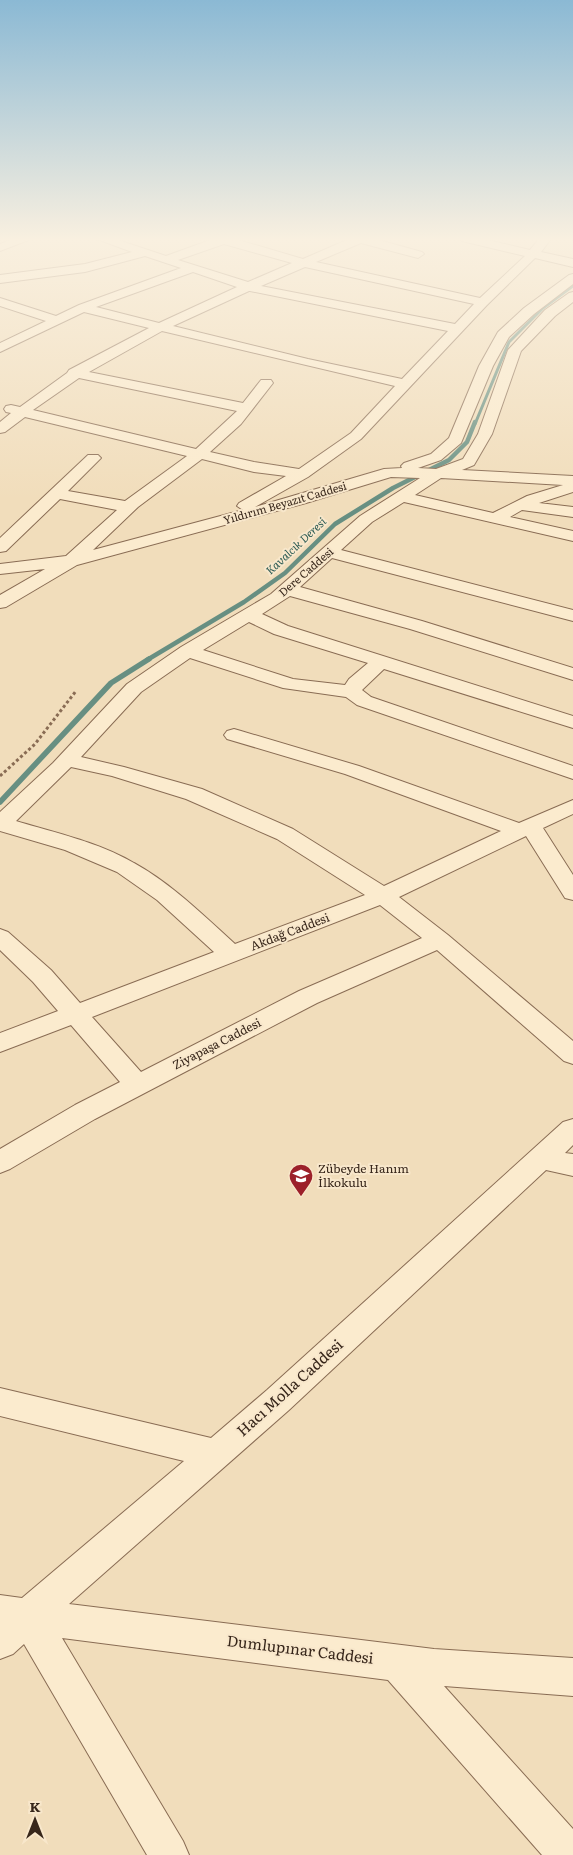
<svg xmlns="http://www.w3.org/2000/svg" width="573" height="1855" viewBox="0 0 573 1855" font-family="Literata,serif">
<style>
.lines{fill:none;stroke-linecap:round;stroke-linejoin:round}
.stream-far2{stroke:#678f82;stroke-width:3}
.stream-far1{stroke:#678f82;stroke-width:4.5}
.stream{stroke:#678f82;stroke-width:5.5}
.minor-casing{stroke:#896c54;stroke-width:2}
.path{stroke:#896c54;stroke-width:3;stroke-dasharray:3 2.5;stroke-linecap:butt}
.minor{fill:#fbebce;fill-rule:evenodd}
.labels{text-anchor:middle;stroke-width:4;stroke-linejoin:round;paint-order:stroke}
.far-street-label{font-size:11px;fill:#37261a;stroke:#f8e7cb}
.far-water-label{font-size:11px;font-style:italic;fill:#285851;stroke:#f8e7cb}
.street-label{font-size:12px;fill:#37261a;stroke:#f8e7cb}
.poi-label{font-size:12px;fill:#37261a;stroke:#f8e7cb;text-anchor:start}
.near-street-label{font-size:15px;fill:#37261a;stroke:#f8e7cb}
</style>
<rect width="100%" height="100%" fill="#f1ddbb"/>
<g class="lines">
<path class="stream-far2" d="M 475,424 L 509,342 L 543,308 L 573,286"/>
<path class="stream-far1" d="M 147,660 L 244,602 L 285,573 L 335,524 L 393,488 L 449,460 L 467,442 L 475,422"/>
<path class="stream" d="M 0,802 L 111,683 L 149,659"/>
<defs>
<g id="minor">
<path d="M 13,239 L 31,239 L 0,251 L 0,244 Z"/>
<path d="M 97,239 L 115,239 L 166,256 L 213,239 L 235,239 L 303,259 L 349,239 L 375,239 L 422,252 L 424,254 L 418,258 L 361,243 L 316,262 L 480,298 L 525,256 L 462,241 L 460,239 L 483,239 L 530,250 L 539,239 L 551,239 L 541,252 L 573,259 L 573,267 L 535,258 L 487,305 L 361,439 L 308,477 L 255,507 L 384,469 L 402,468 L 401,466 L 404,463 L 431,454 L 449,438 L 479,366 L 498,332 L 524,308 L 569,275 L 573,274 L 573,284 L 534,314 L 509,337 L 493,366 L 461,443 L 441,460 L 418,468 L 436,469 L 463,459 L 478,434 L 508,350 L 545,310 L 569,293 L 573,292 L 573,302 L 555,316 L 521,351 L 492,434 L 474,465 L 462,470 L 573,476 L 573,492 L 539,503 L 573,507 L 573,517 L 522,510 L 510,517 L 573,531 L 573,541 L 404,502 L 372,522 L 341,550 L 573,610 L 573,621 L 332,558 L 300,587 L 422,621 L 573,668 L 573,680 L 410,629 L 290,596 L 262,614 L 288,626 L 573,716 L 573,728 L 384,669 L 362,690 L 371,697 L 573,766 L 573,779 L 357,705 L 346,697 L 283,688 L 190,658 L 141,692 L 81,757 L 124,767 L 202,789 L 293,829 L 384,886 L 501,831 L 345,774 L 227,739 L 224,735 L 227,731 L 234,729 L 241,731 L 359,766 L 519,823 L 573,800 L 573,814 L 543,828 L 573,875 L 573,900 L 565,898 L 526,836 L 399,897 L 448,935 L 573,1041 L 573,1064 L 564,1061 L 437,950 L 317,1003 L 95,1119 L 10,1169 L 0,1173 L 0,1149 L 75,1105 L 120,1082 L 71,1025 L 0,1052 L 0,1033 L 58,1011 L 33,982 L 0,950 L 0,929 L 8,932 L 51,970 L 80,1003 L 214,952 L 157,900 L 117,872 L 65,850 L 0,831 L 0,812 L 53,763 L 127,684 L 181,647 L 271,594 L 360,516 L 420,478 L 391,477 L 306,503 L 77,565 L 6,607 L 0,608 L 0,595 L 45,569 L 0,574 L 0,564 L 66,556 L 117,510 L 60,499 L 6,551 L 0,552 L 0,538 L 88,455 L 98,455 L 101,458 L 68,491 L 125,501 L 187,456 L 25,417 L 5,432 L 0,433 L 0,422 L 11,413 L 6,412 L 4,409 L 6,406 L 11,405 L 20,407 L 67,373 L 69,370 L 149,328 L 84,312 L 0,352 L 0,343 L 46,321 L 0,306 L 0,298 L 56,316 L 79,305 L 181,268 L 145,256 L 85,272 L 0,283 L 0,275 L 85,264 L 132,252 ZM 224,244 L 292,263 L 248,282 L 178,260 ZM 305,267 L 474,304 L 455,324 L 261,286 ZM 193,272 L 237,287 L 159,323 L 96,307 ZM 249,291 L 250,291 L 448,331 L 402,379 L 308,359 L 173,326 ZM 162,331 L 395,386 L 351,433 L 299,469 L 254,462 L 210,452 L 241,424 L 273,383 L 271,380 L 261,380 L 243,403 L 89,372 ZM 79,378 L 237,411 L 196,449 L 33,410 ZM 202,459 L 254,472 L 286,476 L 239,503 L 237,506 L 243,510 L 93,550 L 138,507 ZM 441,478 L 563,485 L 527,496 L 493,513 L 415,495 ZM 249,622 L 274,634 L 368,663 L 349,679 L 345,685 L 293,679 L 203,650 ZM 71,767 L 112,776 L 186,799 L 277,839 L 365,895 L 235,944 C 203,915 172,884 134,863 C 98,842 56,833 16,821 ZM 380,905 L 422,938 L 299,991 L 141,1072 L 92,1017 Z"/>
<path d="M 573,1119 L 573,1145 L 565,1153 L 573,1154 L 573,1176 L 546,1170 L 289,1410 L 69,1604 L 434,1649 L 573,1658 L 573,1696 L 444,1686 L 573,1829 L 573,1855 L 542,1855 L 388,1680 L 62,1638 L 183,1841 L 189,1855 L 147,1855 L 24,1644 L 13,1654 L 0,1659 L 0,1595 L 22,1598 L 184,1461 L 0,1416 L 0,1388 L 211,1438 L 267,1390 L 563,1122 Z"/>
</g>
</defs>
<use href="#minor" class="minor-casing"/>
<path class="path" d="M 0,776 L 35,744 L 76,691"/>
<use href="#minor" class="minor"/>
</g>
<linearGradient id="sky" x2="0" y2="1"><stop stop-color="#8bb9d4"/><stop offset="0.48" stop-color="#f9f0e0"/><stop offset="1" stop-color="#f9f0e0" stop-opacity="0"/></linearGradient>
<rect width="573" height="499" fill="url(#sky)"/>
<defs>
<symbol id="school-pin" viewBox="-11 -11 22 30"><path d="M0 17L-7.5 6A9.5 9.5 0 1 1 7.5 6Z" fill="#9c202a" stroke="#f8e7cb"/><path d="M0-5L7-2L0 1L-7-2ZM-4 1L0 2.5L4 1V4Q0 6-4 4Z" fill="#fff"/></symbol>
</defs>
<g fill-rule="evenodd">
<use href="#school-pin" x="287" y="1162" width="28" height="38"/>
</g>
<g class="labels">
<g class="far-street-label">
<text transform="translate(285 503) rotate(-16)" y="4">Yıldırım Beyazıt Caddesi</text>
<text transform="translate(306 572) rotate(-41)" y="4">Dere Caddesi</text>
</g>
<g class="far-water-label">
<text transform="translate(296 546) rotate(-43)" y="4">Kavalcık Deresi</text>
</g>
<g class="street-label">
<text transform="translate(290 932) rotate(-21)" y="4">Akdağ Caddesi</text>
<text transform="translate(217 1044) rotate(-27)" y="4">Ziyapaşa Caddesi</text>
</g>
<g class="poi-label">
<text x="318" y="1173">Zübeyde Hanım<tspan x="318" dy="14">İlkokulu</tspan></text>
</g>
<g class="near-street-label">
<text transform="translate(290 1388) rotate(-42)" y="5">Hacı Molla Caddesi</text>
<text transform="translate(300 1650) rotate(7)" y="5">Dumlupınar Caddesi</text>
</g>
</g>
<g transform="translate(35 1820)" stroke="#f8e7cb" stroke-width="4" paint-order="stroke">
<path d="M0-4L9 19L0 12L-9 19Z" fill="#37261a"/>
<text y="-8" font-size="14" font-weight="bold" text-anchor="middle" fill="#37261a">K</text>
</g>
</svg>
